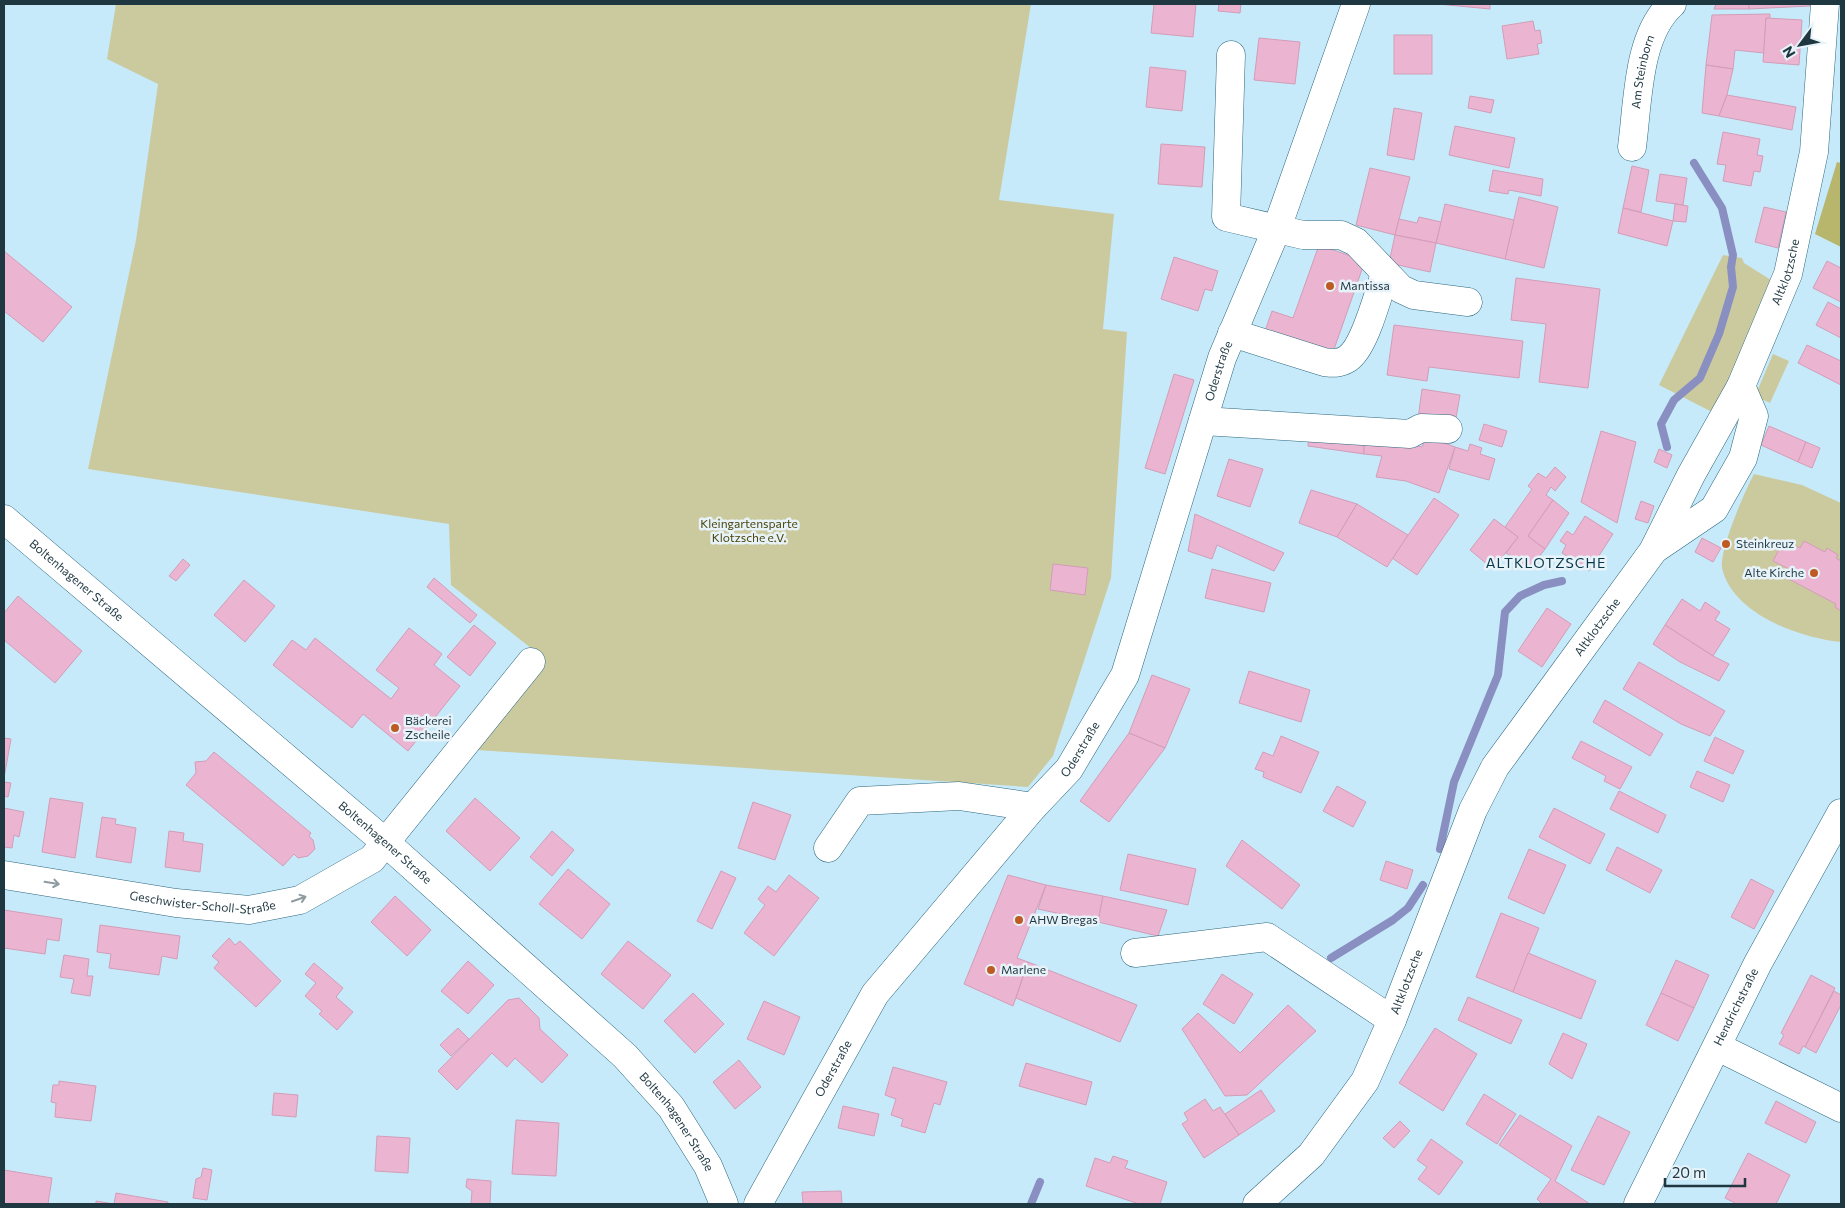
<svg xmlns="http://www.w3.org/2000/svg" width="1845" height="1208" viewBox="0 0 1845 1208" font-family="Commissioner,sans-serif">
<style>
.green{fill:#cbca9f}
.forest{fill:#b8b56d}
.lines{fill:none;stroke-linecap:round;stroke-linejoin:round}
.stream{stroke:#8a8fc1;stroke-width:8}
.building{fill:#ebb5d1;stroke:#d29db8}
.minor-casing{stroke:#2b677e;stroke-width:29}
.minor{stroke:#fff;stroke-width:28}
.oneway{stroke:#8e9ba0}
.poi-dot{fill:#be5b22;stroke:#e8f3f9;stroke-width:2}
.labels{text-anchor:middle;stroke-width:5;stroke-linejoin:round;paint-order:stroke}
.street-label{font-size:12px;fill:#1e3741;stroke:#e8f3f9}
.poi-label{font-size:12px;fill:#1e3741;stroke:#e8f3f9;text-anchor:start}
.park-label{font-size:12px;fill:#49460d;stroke:#e8f3f9}
.neighbourhood-label{font-size:14px;letter-spacing:1px;fill:#063849;stroke:#e8f3f9}
</style>
<rect width="100%" height="100%" fill="#c7eafa"/>
<g class="green">
<path d="M 116,4 L 1031,4 L 999,200 L 1114,214 L 1103,329 L 1127,332 L 1111,578 L 1053,756 L 1028,787 L 477,750 L 541,656 L 451,585 L 449,524 L 88,469 L 136,240 L 158,84 L 107,59 Z"/>
<path d="M 1723,255 L 1742,258 L 1744,263 L 1771,280 L 1742,353 L 1712,412 L 1659,385 Z"/>
<path d="M 1773,354 L 1789,361 L 1770,403 L 1755,396 Z"/>
<path d="M 1754,474 L 1802,485 L 1841,503 L 1841,642 C 1800,638 1732,614 1722,568 C 1719,551 1745,490 1754,474 Z"/>
</g>
<path class="forest" d="M 1837,162 L 1841,163 L 1841,247 L 1815,234 Z"/>
<g class="lines">
<g class="stream">
<path d="M 1667,447 L 1661,424 L 1674,400 L 1700,378 L 1719,334 L 1733,287 L 1731,267 L 1733,255 L 1722,208 L 1694,163"/>
<path d="M 1440,849 L 1454,782 L 1498,675 L 1505,612 L 1520,596 L 1544,585 L 1562,581"/>
<path d="M 1331,958 L 1393,920 L 1408,908 L 1423,885"/>
<path d="M 1031,1204 L 1040,1182"/>
</g>
</g>
<g class="building">
<path d="M 1154,4 L 1196,4 L 1193,37 L 1151,33 Z"/>
<path d="M 1219,4 L 1241,4 L 1240,13 L 1218,11 Z"/>
<path d="M 1438,4 L 1490,4 L 1490,9 Z"/>
<path d="M 1716,4 L 1749,4 L 1749,9 L 1714,9 Z"/>
<path d="M 1749,4 L 1810,4 L 1810,6 L 1749,9 Z"/>
<path d="M 1770,14 L 1770,18 L 1766,18 L 1764,53 L 1735,50 L 1733,69 L 1706,65 L 1712,15 Z"/>
<path d="M 1766,18 L 1802,20 L 1799,65 L 1763,62 Z"/>
<path d="M 1533,21 L 1535,31 L 1540,30 L 1542,43 L 1537,44 L 1539,54 L 1507,59 L 1502,26 Z"/>
<rect x="1394" y="35" width="38" height="39"/>
<path d="M 1259,38 L 1300,42 L 1295,84 L 1254,80 Z"/>
<path d="M 1706,65 L 1733,69 L 1727,95 L 1719,116 L 1702,113 Z"/>
<path d="M 1150,67 L 1186,71 L 1182,111 L 1146,107 Z"/>
<path d="M 1727,95 L 1796,107 L 1792,130 L 1719,116 Z"/>
<path d="M 1470,96 L 1494,100 L 1491,113 L 1468,108 Z"/>
<path d="M 1394,108 L 1422,113 L 1414,160 L 1387,155 Z"/>
<path d="M 1455,126 L 1515,138 L 1509,168 L 1449,155 Z"/>
<path d="M 1723,132 L 1760,139 L 1757,155 L 1763,156 L 1760,172 L 1754,171 L 1751,186 L 1723,181 L 1726,165 L 1717,164 Z"/>
<path d="M 1161,144 L 1205,147 L 1202,187 L 1158,184 Z"/>
<path d="M 1632,166 L 1649,170 L 1641,212 L 1623,208 Z"/>
<path d="M 1370,168 L 1410,177 L 1395,235 L 1356,225 Z"/>
<path d="M 1493,170 L 1543,179 L 1541,196 L 1509,190 L 1508,194 L 1489,191 Z"/>
<path d="M 1660,174 L 1687,178 L 1683,205 L 1656,201 Z"/>
<path d="M 1519,197 L 1558,207 L 1544,268 L 1505,259 Z"/>
<path d="M 1445,204 L 1514,220 L 1505,259 L 1436,243 Z"/>
<path d="M 1675,204 L 1688,206 L 1686,222 L 1673,221 Z"/>
<path d="M 1764,207 L 1786,212 L 1778,248 L 1755,242 Z"/>
<path d="M 1623,208 L 1673,221 L 1667,246 L 1618,233 Z"/>
<path d="M 1419,217 L 1441,222 L 1436,243 L 1395,235 L 1399,219 L 1417,223 Z"/>
<path d="M 1395,235 L 1436,243 L 1430,272 L 1389,263 Z"/>
<path d="M 1319,245 L 1365,261 L 1332,355 L 1265,331 L 1272,311 L 1293,318 Z"/>
<path d="M 4,251 L 72,307 L 43,342 L 4,311 Z"/>
<path d="M 1174,257 L 1218,271 L 1212,291 L 1205,289 L 1198,311 L 1161,299 Z"/>
<path d="M 1827,261 L 1841,268 L 1841,302 L 1813,288 Z"/>
<path d="M 1516,278 L 1600,289 L 1588,388 L 1539,382 L 1546,324 L 1511,320 Z"/>
<path d="M 1828,302 L 1841,309 L 1841,338 L 1816,325 Z"/>
<path d="M 1394,325 L 1523,341 L 1519,378 L 1429,367 L 1427,381 L 1387,375 Z"/>
<path d="M 1807,345 L 1841,361 L 1841,385 L 1798,363 Z"/>
<path d="M 1174,374 L 1194,380 L 1165,474 L 1145,468 Z"/>
<path d="M 1422,389 L 1460,395 L 1456,418 L 1418,419 Z"/>
<path d="M 1484,424 L 1507,431 L 1502,447 L 1479,440 Z"/>
<path d="M 1769,426 L 1806,442 L 1798,462 L 1761,445 Z"/>
<path d="M 1601,431 L 1636,442 L 1617,523 L 1581,502 Z"/>
<path d="M 1309,433 L 1364,440 L 1364,454 L 1308,446 Z"/>
<path d="M 1426,436 L 1455,447 L 1439,493 L 1406,481 L 1376,477 L 1382,456 L 1364,454 L 1364,440 L 1402,442 L 1422,447 Z"/>
<path d="M 1806,442 L 1820,448 L 1812,468 L 1798,462 Z"/>
<path d="M 1470,444 L 1482,448 L 1480,454 L 1495,459 L 1489,480 L 1449,469 L 1455,447 L 1468,451 Z"/>
<path d="M 1659,449 L 1672,455 L 1667,468 L 1654,462 Z"/>
<path d="M 1229,459 L 1263,469 L 1250,507 L 1217,496 Z"/>
<path d="M 1555,467 L 1566,477 L 1555,491 L 1551,487 L 1546,495 L 1553,500 L 1528,536 L 1545,549 L 1530,569 L 1506,553 L 1518,537 L 1505,527 L 1532,489 L 1528,486 L 1538,473 L 1546,478 Z"/>
<path d="M 1311,490 L 1357,504 L 1337,537 L 1299,523 Z"/>
<path d="M 1434,498 L 1459,515 L 1417,575 L 1392,558 Z"/>
<path d="M 1553,500 L 1569,513 L 1545,549 L 1528,536 Z"/>
<path d="M 1641,501 L 1654,506 L 1648,523 L 1635,519 Z"/>
<path d="M 1357,504 L 1408,535 L 1387,567 L 1337,537 Z"/>
<path d="M 1195,514 L 1284,553 L 1274,571 L 1217,545 L 1212,559 L 1188,551 Z"/>
<path d="M 1585,516 L 1613,534 L 1589,571 L 1562,553 L 1566,545 L 1560,541 L 1567,531 L 1573,535 Z"/>
<path d="M 1494,519 L 1518,537 L 1493,569 L 1470,550 Z"/>
<path d="M 1702,538 L 1721,548 L 1713,562 L 1695,552 Z"/>
<path d="M 1784,540 L 1800,548 L 1804,541 L 1825,552 L 1827,548 L 1838,555 L 1836,558 L 1841,561 L 1841,611 L 1835,607 L 1836,604 L 1785,577 L 1789,569 L 1773,561 Z"/>
<path d="M 183,559 L 190,565 L 176,581 L 169,576 Z"/>
<path d="M 1053,564 L 1088,568 L 1085,595 L 1050,590 Z"/>
<path d="M 1212,569 L 1271,583 L 1264,612 L 1205,598 Z"/>
<path d="M 434,578 L 477,615 L 470,623 L 427,587 Z"/>
<path d="M 244,580 L 275,606 L 245,642 L 214,615 Z"/>
<path d="M 18,596 L 82,651 L 55,683 L 4,640 L 4,613 Z"/>
<path d="M 1682,599 L 1700,611 L 1705,602 L 1720,612 L 1715,620 L 1730,629 L 1713,656 L 1665,625 Z"/>
<path d="M 1547,608 L 1571,624 L 1542,667 L 1518,651 Z"/>
<path d="M 474,625 L 496,643 L 470,676 L 447,657 Z"/>
<path d="M 1665,625 L 1713,656 L 1729,664 L 1719,681 L 1680,662 L 1653,644 Z"/>
<path d="M 409,628 L 442,654 L 434,665 L 460,686 L 408,751 L 363,714 L 352,728 L 273,665 L 292,640 L 306,650 L 315,638 L 391,699 L 399,688 L 376,670 Z"/>
<path d="M 1639,662 L 1725,711 L 1710,736 L 1681,724 L 1623,689 Z"/>
<path d="M 1249,671 L 1310,690 L 1301,722 L 1239,703 Z"/>
<path d="M 1152,675 L 1190,689 L 1165,748 L 1129,733 Z"/>
<path d="M 1605,700 L 1663,734 L 1650,756 L 1593,722 Z"/>
<path d="M 1129,733 L 1165,748 L 1109,822 L 1080,801 Z"/>
<path d="M 1281,736 L 1319,752 L 1301,793 L 1263,777 L 1264,772 L 1255,769 L 1263,752 L 1273,756 Z"/>
<path d="M 1715,737 L 1744,751 L 1733,774 L 1704,761 Z"/>
<path d="M 4,738 L 11,739 L 4,778 Z"/>
<path d="M 1581,741 L 1632,767 L 1620,789 L 1604,781 L 1606,776 L 1572,758 Z"/>
<path d="M 214,752 L 311,833 L 309,836 L 313,840 L 315,849 L 308,856 L 298,858 L 294,854 L 283,866 L 186,785 L 196,773 L 195,762 L 206,761 Z"/>
<path d="M 1697,771 L 1730,785 L 1723,802 L 1690,787 Z"/>
<path d="M 4,782 L 11,783 L 8,797 L 4,796 Z"/>
<path d="M 1337,786 L 1366,802 L 1353,827 L 1323,811 Z"/>
<path d="M 1619,791 L 1666,815 L 1658,833 L 1610,809 Z"/>
<path d="M 50,798 L 83,803 L 75,858 L 42,852 Z"/>
<path d="M 475,798 L 520,838 L 490,871 L 446,831 Z"/>
<path d="M 753,802 L 791,815 L 775,860 L 738,848 Z"/>
<path d="M 4,808 L 24,812 L 19,837 L 14,835 L 12,848 L 4,847 Z"/>
<path d="M 1554,808 L 1605,834 L 1590,864 L 1539,837 Z"/>
<path d="M 102,817 L 116,819 L 115,824 L 136,828 L 131,863 L 96,857 Z"/>
<path d="M 169,831 L 184,833 L 183,841 L 203,844 L 200,872 L 165,867 Z"/>
<path d="M 552,831 L 574,850 L 552,876 L 530,857 Z"/>
<path d="M 1242,840 L 1300,885 L 1282,909 L 1226,866 Z"/>
<path d="M 1617,847 L 1662,870 L 1650,893 L 1606,870 Z"/>
<path d="M 1529,849 L 1566,865 L 1544,914 L 1508,898 Z"/>
<path d="M 1128,854 L 1196,869 L 1188,905 L 1120,890 Z"/>
<path d="M 1386,861 L 1413,870 L 1407,889 L 1380,880 Z"/>
<path d="M 568,869 L 610,904 L 582,939 L 539,904 Z"/>
<path d="M 721,871 L 736,878 L 712,929 L 697,921 Z"/>
<path d="M 789,875 L 819,898 L 774,956 L 744,933 L 765,905 L 758,899 L 768,886 L 776,892 Z"/>
<path d="M 1008,875 L 1046,885 L 1017,958 L 1028,962 L 1013,1006 L 964,984 Z"/>
<path d="M 1751,879 L 1774,891 L 1754,929 L 1731,917 Z"/>
<path d="M 1046,885 L 1103,896 L 1098,922 L 1038,909 Z"/>
<path d="M 395,896 L 431,930 L 407,956 L 371,922 Z"/>
<path d="M 1103,896 L 1167,910 L 1158,936 L 1098,922 Z"/>
<path d="M 4,910 L 62,919 L 59,941 L 47,939 L 45,954 L 4,948 Z"/>
<path d="M 1501,913 L 1539,928 L 1513,992 L 1476,977 Z"/>
<path d="M 100,925 L 180,936 L 177,959 L 162,956 L 159,975 L 109,968 L 111,954 L 97,952 Z"/>
<path d="M 229,938 L 235,945 L 240,941 L 281,981 L 256,1007 L 214,968 L 219,962 L 212,956 Z"/>
<path d="M 628,941 L 671,975 L 643,1009 L 601,974 Z"/>
<path d="M 1528,953 L 1596,981 L 1581,1019 L 1513,992 Z"/>
<path d="M 64,955 L 89,959 L 87,976 L 93,976 L 90,996 L 71,993 L 74,979 L 60,977 Z"/>
<path d="M 1676,960 L 1709,975 L 1694,1008 L 1661,993 Z"/>
<path d="M 468,961 L 494,985 L 468,1014 L 441,991 Z"/>
<path d="M 1028,962 L 1137,1005 L 1120,1042 L 1016,998 Z"/>
<path d="M 314,963 L 343,988 L 336,997 L 353,1012 L 337,1030 L 319,1014 L 322,1011 L 305,996 L 316,983 L 305,974 Z"/>
<path d="M 1222,974 L 1253,994 L 1234,1024 L 1203,1004 Z"/>
<path d="M 1811,975 L 1835,988 L 1805,1047 L 1803,1046 L 1799,1054 L 1779,1044 L 1784,1035 L 1781,1033 Z"/>
<path d="M 1834,991 L 1841,995 L 1841,1005 L 1816,1053 L 1805,1047 Z"/>
<path d="M 693,993 L 724,1024 L 695,1053 L 664,1021 Z"/>
<path d="M 1661,993 L 1694,1008 L 1678,1041 L 1646,1025 Z"/>
<path d="M 1468,997 L 1522,1020 L 1511,1044 L 1458,1020 Z"/>
<path d="M 519,998 L 539,1018 L 540,1029 L 568,1055 L 542,1083 L 515,1058 L 507,1067 L 492,1053 L 457,1090 L 438,1071 L 508,1000 Z"/>
<path d="M 764,1001 L 800,1017 L 784,1055 L 747,1039 Z"/>
<path d="M 1288,1005 L 1316,1031 L 1247,1095 L 1225,1096 L 1182,1029 L 1198,1013 L 1240,1053 Z"/>
<path d="M 458,1028 L 469,1039 L 451,1056 L 440,1045 Z"/>
<path d="M 1435,1028 L 1477,1054 L 1443,1111 L 1399,1083 Z"/>
<path d="M 1563,1033 L 1587,1044 L 1572,1079 L 1549,1064 Z"/>
<path d="M 739,1060 L 761,1087 L 735,1109 L 713,1082 Z"/>
<path d="M 1026,1063 L 1092,1082 L 1086,1105 L 1019,1086 Z"/>
<path d="M 893,1067 L 947,1082 L 940,1105 L 934,1103 L 925,1133 L 901,1126 L 903,1119 L 891,1115 L 896,1099 L 885,1095 Z"/>
<path d="M 59,1081 L 96,1086 L 91,1121 L 55,1117 L 56,1103 L 51,1102 L 53,1085 L 59,1085 Z"/>
<path d="M 1261,1090 L 1275,1111 L 1239,1135 L 1225,1114 Z"/>
<path d="M 274,1093 L 298,1095 L 296,1117 L 272,1115 Z"/>
<path d="M 1484,1094 L 1516,1114 L 1497,1144 L 1466,1124 Z"/>
<path d="M 1205,1099 L 1213,1111 L 1220,1107 L 1239,1135 L 1204,1158 L 1182,1124 L 1188,1120 L 1184,1113 Z"/>
<path d="M 1776,1101 L 1816,1122 L 1806,1143 L 1765,1123 Z"/>
<path d="M 843,1106 L 879,1114 L 874,1136 L 838,1128 Z"/>
<path d="M 1520,1115 L 1572,1146 L 1555,1181 L 1590,1204 L 1542,1204 L 1537,1199 L 1551,1179 L 1499,1145 Z"/>
<path d="M 1598,1116 L 1630,1132 L 1604,1185 L 1571,1170 Z"/>
<path d="M 516,1120 L 559,1123 L 556,1176 L 512,1174 Z"/>
<path d="M 1400,1121 L 1410,1131 L 1394,1148 L 1383,1138 Z"/>
<path d="M 377,1136 L 410,1138 L 408,1173 L 375,1171 Z"/>
<path d="M 1431,1139 L 1463,1162 L 1439,1195 L 1418,1179 L 1427,1167 L 1417,1160 Z"/>
<path d="M 1748,1153 L 1790,1175 L 1776,1204 L 1737,1204 L 1725,1198 Z"/>
<path d="M 1113,1156 L 1128,1161 L 1125,1168 L 1167,1182 L 1160,1204 L 1139,1204 L 1086,1186 L 1095,1158 L 1110,1163 Z"/>
<path d="M 203,1168 L 212,1170 L 207,1200 L 193,1198 L 196,1179 L 201,1177 Z"/>
<path d="M 4,1170 L 52,1178 L 48,1204 L 4,1204 Z"/>
<path d="M 467,1179 L 491,1181 L 490,1204 L 471,1204 L 472,1191 L 466,1187 Z"/>
<path d="M 841,1191 L 842,1204 L 803,1204 L 802,1192 Z"/>
<path d="M 116,1193 L 168,1202 L 168,1204 L 96,1204 L 96,1201 L 114,1204 Z"/>
</g>
<g class="lines">
<defs>
<g id="minor">
<path d="M 1231,55 L 1226,217 L 1303,235 L 1341,235 L 1356,242 L 1401,289 L 1414,295 L 1468,302"/>
<path id="s1" d="M 1632,147 C 1638,103 1637,35 1672,4"/>
<path d="M 1232,333 L 1324,362 C 1332,363 1339,364 1347,359 C 1365,348 1378,294 1385,274"/>
<path d="M 1203,421 L 1410,434 L 1421,428 L 1448,429"/>
<path id="s2" d="M 4,519 L 385,842 L 625,1056 L 671,1107 L 708,1166 L 724,1204"/>
<path d="M 1655,549 L 1714,509 L 1743,458 L 1754,416 L 1741,386"/>
<path d="M 828,848 L 860,801 L 959,796 L 1033,807"/>
<path id="s3" d="M 4,875 L 176,903 L 249,910 L 300,900 L 372,859 L 531,662"/>
<path d="M 1135,953 L 1267,937 L 1392,1020"/>
<path d="M 1718,1047 L 1841,1108"/>
<path id="s4" d="M 758,1204 L 875,994 L 1033,807 L 1069,769 L 1125,675 L 1222,358 L 1277,228 L 1356,4"/>
<path id="s5" d="M 1257,1204 L 1311,1155 L 1365,1081 L 1392,1020 L 1473,810 L 1495,767 L 1653,551 L 1691,475 L 1741,386 L 1788,274 L 1814,152 L 1825,4"/>
<path id="s6" d="M 1638,1204 L 1758,963 L 1841,813"/>
</g>
</defs>
<use href="#minor" class="minor-casing"/>
<use href="#minor" class="minor"/>
</g>
<defs><path id="oneway-shaft" d="M-6 0H5M1.5-3L5.5 0L1.5 3" fill="none" stroke-width="1.6" stroke-linecap="round" stroke-linejoin="round" transform="scale(1.25)"/></defs>
<g class="oneway">
<use href="#oneway-shaft" transform="translate(52 883) rotate(9)"/>
<use href="#oneway-shaft" transform="translate(299 899) rotate(-19)"/>
</g>
<g class="poi-dot">
<circle cx="1330" cy="286" r="5"/>
<circle cx="1726" cy="544" r="5"/>
<circle cx="1814" cy="573" r="5"/>
<circle cx="395" cy="728" r="5"/>
<circle cx="1019" cy="920" r="5"/>
<circle cx="991" cy="970" r="5"/>
</g>
<g class="labels">
<g class="street-label">
<text dy="4" stroke="none"><textPath href="#s1" startOffset="76">Am Steinborn</textPath></text>
<text dy="4" stroke="none"><textPath href="#s5" startOffset="1082">Altklotzsche</textPath></text>
<text dy="4" stroke="none"><textPath href="#s4" startOffset="965">Oderstraße</textPath></text>
<text dy="4" stroke="none"><textPath href="#s2" startOffset="95">Boltenhagener Straße</textPath></text>
<text dy="4" stroke="none"><textPath href="#s5" startOffset="678">Altklotzsche</textPath></text>
<text dy="4" stroke="none"><textPath href="#s4" startOffset="560">Oderstraße</textPath></text>
<text dy="4" stroke="none"><textPath href="#s2" startOffset="500">Boltenhagener Straße</textPath></text>
<text dy="4" stroke="none"><textPath href="#s3" startOffset="201">Geschwister-Scholl-Straße</textPath></text>
<text dy="4" stroke="none"><textPath href="#s5" startOffset="272">Altklotzsche</textPath></text>
<text dy="4" stroke="none"><textPath href="#s6" startOffset="220">Hendrichstraße</textPath></text>
<text dy="4" stroke="none"><textPath href="#s4" startOffset="155">Oderstraße</textPath></text>
<text dy="4" stroke="none"><textPath href="#s2" startOffset="905">Boltenhagener Straße</textPath></text>
</g>
<g class="poi-label">
<text x="1340" y="290">Mantissa</text>
<text x="1736" y="548">Steinkreuz</text>
<text x="1804" y="577" text-anchor="end">Alte Kirche</text>
<text x="405" y="725">Bäckerei<tspan x="405" dy="14">Zscheile</tspan></text>
<text x="1029" y="924">AHW Bregas</text>
<text x="1001" y="974">Marlene</text>
</g>
<g class="park-label">
<text x="749" y="528">Kleingartensparte<tspan x="749" dy="14">Klotzsche e.V.</tspan></text>
</g>
<g class="neighbourhood-label">
<text x="1546" y="568">ALTKLOTZSCHE</text>
</g>
</g>
<rect width="1845" height="1208" fill="none" stroke="#1e3741" stroke-width="10"/>
<g transform="translate(1800 45) rotate(238)" stroke="#e8f3f9" stroke-width="4" paint-order="stroke">
<path d="M0-4L9 19L0 12L-9 19Z" fill="#1e3741"/>
<text y="-8" font-size="14" font-weight="bold" text-anchor="middle" fill="#1e3741">N</text>
</g>
<path d="M1665 1178v8h80v-8" fill="none" stroke="#1e3741" stroke-width="2.5"/>
<text x="1672" y="1178" font-size="15" fill="#1e3741" stroke="#e8f3f9" stroke-width="4" paint-order="stroke">20 m</text>
</svg>
